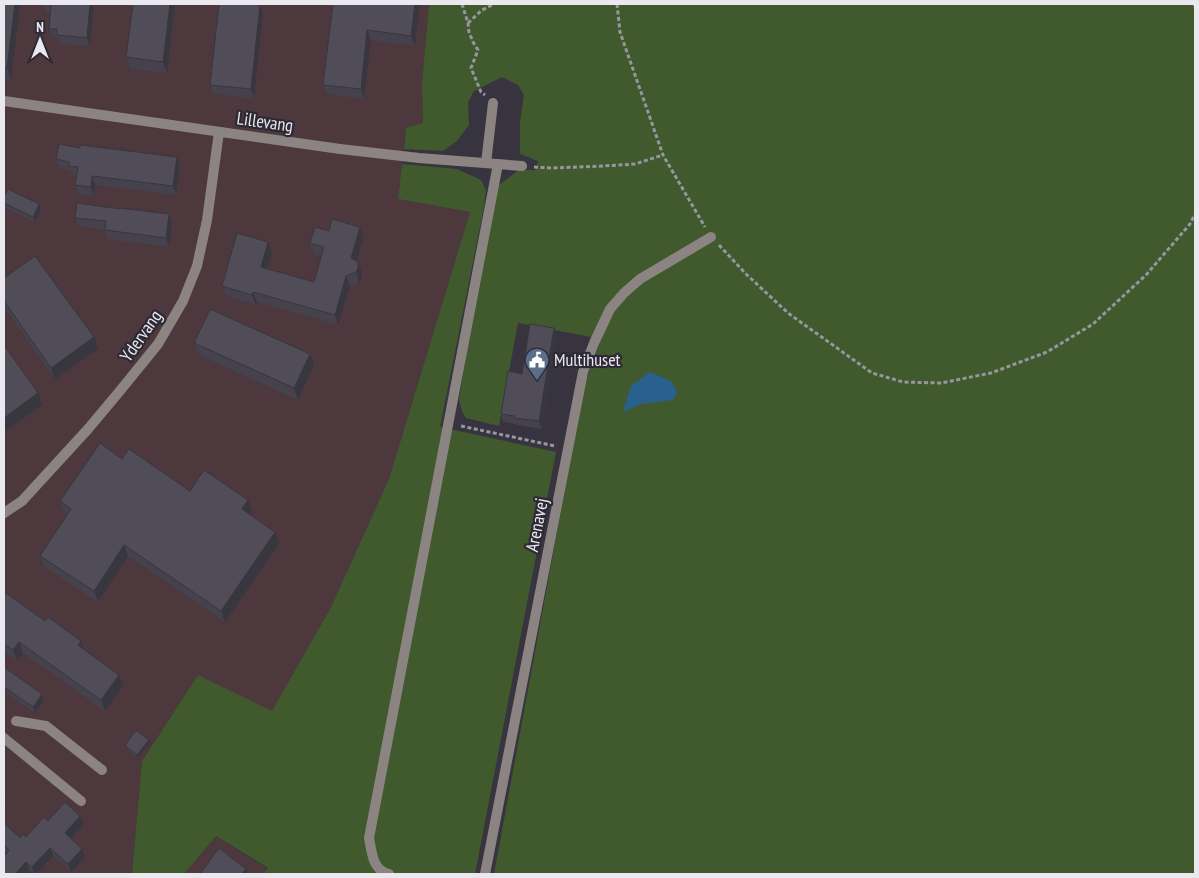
<svg xmlns="http://www.w3.org/2000/svg" width="1199" height="878" viewBox="0 0 1199 878" font-family="'PT Sans Narrow',sans-serif">
<style>
.industrial{fill:#4c383d}
.green{fill:#405a2d}
.water{fill:#29608d}
.lines{fill:none;stroke-linecap:round;stroke-linejoin:round}
.path{stroke:#97969f;stroke-width:3;stroke-dasharray:4 2.5;stroke-linecap:butt}
.lane{stroke:#8b8482;stroke-width:10}
.street{stroke:#8b8482;stroke-width:10}
.wall{fill:#45424d}
.shaded-wall{fill:#38363e}
.building{fill:#504d59;stroke:#38363e}
.labels{text-anchor:middle;stroke-width:4.5;stroke-linejoin:round;paint-order:stroke}
.street-label{font-size:18px;fill:#eae9f0;stroke:#2d2a35}
.poi-label{font-size:18px;fill:#eae9f0;stroke:#2d2a35;text-anchor:start}
</style>
<rect width="100%" height="100%" fill="#373440"/>
<g class="industrial">
<path d="M 4,4 L 429,4 L 422,83 L 423,123 L 406,128 L 398,199 L 470,212 L 389,479 L 331,607 L 272,712 L 198,675 L 142,761 L 132,874 L 4,874 Z"/>
<path d="M 216,836 L 268,869 L 264,874 L 184,874 Z"/>
</g>
<g class="green">
<path d="M 429,4 L 1195,4 L 1195,874 L 494,874 L 584,386 L 601,339 L 518,323 L 499,426 L 466,418 L 462,411 L 459,400 L 479,276 L 496,187 L 519,170 L 536,170 L 538,161 L 520,154 L 520,122 L 524,95 L 518,85 L 502,77 L 474,91 L 468,102 L 469,125 L 457,141 L 443,151 L 404,149 L 406,128 L 423,123 L 422,83 Z"/>
<path d="M 402,164 L 457,169 L 481,180 L 486,190 L 484,207 L 440,427 L 556,452 L 475,874 L 264,874 L 268,868 L 216,836 L 184,874 L 132,874 L 142,761 L 198,675 L 272,711 L 331,607 L 389,479 L 470,212 L 398,199 Z"/>
</g>
<path class="water" d="M 650,372 L 671,381 L 677,392 L 673,400 L 641,404 L 623,412 L 631,386 Z"/>
<g class="lines">
<g class="path">
<path d="M 462,4 L 468,23 L 469,32 L 473,42 L 478,50 L 471,68 L 481,92 L 485,95"/>
<path d="M 617,4 L 620,32 L 663,155 L 705,227"/>
<path d="M 1194,4 L 1195,6"/>
<path d="M 468,23 L 482,10 L 494,4"/>
<path d="M 534,167 L 551,168 L 603,166 L 635,164 L 663,155"/>
<path d="M 719,245 L 746,274 L 788,313 L 872,373 L 903,382 L 941,383 L 991,373 L 1047,352 L 1093,324 L 1146,275 L 1190,224 L 1195,214"/>
<path d="M 461,426 L 555,446"/>
</g>
<g class="lane">
<path d="M 340,149 L 419,158 L 522,166"/>
<path d="M 486,163 L 493,103"/>
<path d="M 16,721 L 46,726 L 102,770"/>
<path d="M 4,738 L 81,801"/>
<path d="M 389,874 C 372,870 372,852 369,838 L 498,164"/>
<path d="M 485,874 L 583,372 L 594,343 L 610,309 L 624,293 L 640,279 L 711,237"/>
</g>
<g class="street">
<path d="M 4,101 L 340,149"/>
<path d="M 4,513 L 22,501 L 88,429 L 119,392 L 158,344 L 183,301 L 197,266 L 207,220 L 219,132"/>
</g>
</g>
<g class="wall">
<path d="M 4,4 L 20,4 L 11,80 L 4,79 Z"/>
<path d="M 43,4 L 94,4 L 90,46 L 60,44 L 58,38 L 52,37 L 49,29 L 50,13 L 46,13 Z"/>
<path d="M 175,4 L 167,73 L 130,69 L 126,57 Z"/>
<path d="M 333,4 L 420,4 L 415,46 L 371,40 L 364,99 L 327,94 L 323,85 Z"/>
<path d="M 260,5 L 263,13 L 254,98 L 213,94 L 210,85 Z"/>
<path d="M 56,159 L 180,166 L 176,195 L 95,185 L 94,196 L 78,194 L 75,185 L 77,175 L 72,175 L 70,170 L 59,168 Z"/>
<path d="M 4,197 L 39,204 L 41,210 L 35,222 L 4,208 Z"/>
<path d="M 120,209 L 169,214 L 172,223 L 169,247 L 108,239 L 105,230 L 78,226 L 75,218 Z"/>
<path d="M 360,227 L 363,238 L 357,261 L 362,273 L 362,279 L 359,283 L 350,286 L 338,325 L 257,302 L 256,305 L 226,296 L 222,286 L 268,242 L 272,253 L 267,269 L 314,282 L 321,256 L 314,254 L 310,243 L 329,231 Z"/>
<path d="M 4,278 L 98,349 L 55,379 L 4,307 Z"/>
<path d="M 554,328 L 557,336 L 542,429 L 517,425 L 517,424 L 503,422 L 501,414 L 522,374 Z"/>
<path d="M 194,343 L 314,365 L 298,400 L 199,355 Z"/>
<path d="M 122,459 L 190,491 L 252,511 L 250,515 L 279,543 L 225,622 L 128,556 L 98,602 L 44,566 L 40,556 L 68,515 L 64,512 L 60,501 Z"/>
<path d="M 4,596 L 81,641 L 84,650 L 119,675 L 123,686 L 105,711 L 23,653 L 17,661 L 4,652 Z"/>
<path d="M 4,667 L 42,694 L 44,700 L 35,713 L 4,691 Z"/>
<path d="M 150,743 L 138,758 L 126,748 L 125,745 Z"/>
<path d="M 80,816 L 84,824 L 71,839 L 82,849 L 85,857 L 71,872 L 53,856 L 36,874 L 34,874 L 4,851 L 4,823 L 20,838 L 26,837 L 48,821 Z"/>
</g>
<g class="shaded-wall">
<path d="M 15,4 L 20,4 L 11,80 L 7,68 Z"/>
<path d="M 90,4 L 94,4 L 90,46 L 87,38 Z"/>
<path d="M 170,4 L 175,4 L 167,73 L 163,62 Z"/>
<path d="M 415,4 L 420,4 L 415,46 L 411,36 Z"/>
<path d="M 260,5 L 263,13 L 254,98 L 251,89 Z"/>
<path d="M 367,30 L 371,40 L 364,99 L 361,89 Z"/>
<path d="M 177,157 L 180,166 L 176,195 L 173,186 Z"/>
<path d="M 92,176 L 95,185 L 94,196 L 91,187 Z"/>
<path d="M 39,204 L 41,210 L 35,222 L 33,217 Z"/>
<path d="M 169,214 L 172,223 L 169,247 L 166,238 Z"/>
<path d="M 360,227 L 363,238 L 355,268 L 351,258 Z"/>
<path d="M 268,242 L 272,253 L 264,277 L 261,267 Z"/>
<path d="M 358,262 L 362,273 L 362,279 L 359,283 L 356,272 Z"/>
<path d="M 346,276 L 350,286 L 338,325 L 335,315 Z"/>
<path d="M 253,292 L 257,302 L 256,305 L 252,295 Z"/>
<path d="M 554,328 L 557,336 L 542,429 L 539,421 Z"/>
<path d="M 94,337 L 98,349 L 55,379 L 51,368 Z"/>
<path d="M 310,354 L 314,365 L 298,400 L 294,388 Z"/>
<path d="M 38,393 L 42,405 L 4,432 L 4,418 Z"/>
<path d="M 248,500 L 252,511 L 246,520 L 242,509 Z"/>
<path d="M 275,532 L 279,543 L 225,622 L 221,611 Z"/>
<path d="M 124,545 L 128,556 L 98,602 L 94,591 Z"/>
<path d="M 81,641 L 85,652 L 78,645 Z"/>
<path d="M 19,642 L 23,653 L 17,661 L 13,650 Z"/>
<path d="M 119,675 L 123,686 L 105,711 L 101,700 Z"/>
<path d="M 42,694 L 44,700 L 35,713 L 33,707 Z"/>
<path d="M 149,740 L 150,743 L 138,758 L 137,755 Z"/>
<path d="M 4,794 L 6,801 L 4,803 Z"/>
<path d="M 80,816 L 84,824 L 68,842 L 65,833 Z"/>
<path d="M 50,848 L 53,856 L 36,874 L 35,874 L 32,867 Z"/>
<path d="M 82,849 L 85,857 L 71,872 L 68,864 Z"/>
<path d="M 26,862 L 29,870 L 26,874 L 15,874 Z"/>
<path d="M 246,869 L 248,874 L 241,874 Z"/>
</g>
<g class="building">
<path d="M 4,4 L 15,4 L 7,68 L 4,68 Z"/>
<path d="M 43,4 L 90,4 L 87,38 L 57,35 L 57,29 L 49,29 L 51,5 Z"/>
<path d="M 133,4 L 170,4 L 163,62 L 126,57 Z"/>
<path d="M 219,4 L 251,4 L 260,5 L 251,89 L 210,85 Z"/>
<path d="M 333,4 L 415,4 L 411,36 L 367,30 L 361,89 L 323,85 Z"/>
<path d="M 59,144 L 80,148 L 80,145 L 177,157 L 173,186 L 92,176 L 91,187 L 75,185 L 78,167 L 69,166 L 69,162 L 56,159 Z"/>
<path d="M 8,189 L 39,204 L 33,217 L 4,203 L 4,197 Z"/>
<path d="M 77,203 L 120,209 L 120,208 L 169,214 L 166,238 L 105,230 L 106,221 L 75,218 Z"/>
<path d="M 332,219 L 360,227 L 351,258 L 358,262 L 358,268 L 356,272 L 346,276 L 335,315 L 253,292 L 252,295 L 222,286 L 237,233 L 268,242 L 261,267 L 314,282 L 324,247 L 310,243 L 315,227 L 329,231 Z"/>
<path d="M 35,256 L 94,337 L 51,368 L 4,301 L 4,278 Z"/>
<path d="M 210,309 L 310,354 L 294,388 L 194,343 Z"/>
<path d="M 530,324 L 554,328 L 539,421 L 514,418 L 515,416 L 501,414 L 508,371 L 522,374 Z"/>
<path d="M 4,345 L 38,393 L 4,418 Z"/>
<path d="M 100,443 L 122,459 L 129,449 L 190,491 L 204,470 L 248,500 L 242,509 L 275,532 L 221,611 L 124,545 L 94,591 L 40,556 L 71,509 L 60,501 Z"/>
<path d="M 6,593 L 45,621 L 48,617 L 81,641 L 78,645 L 119,675 L 101,700 L 19,642 L 13,650 L 4,644 L 4,596 Z"/>
<path d="M 4,667 L 42,694 L 33,707 L 4,687 Z"/>
<path d="M 136,730 L 149,740 L 137,755 L 125,745 Z"/>
<path d="M 65,802 L 80,816 L 65,833 L 82,849 L 68,864 L 50,848 L 32,867 L 26,862 L 15,874 L 4,874 L 4,856 L 9,850 L 4,845 L 4,823 L 20,838 L 23,834 L 26,837 L 44,817 L 48,821 Z"/>
<path d="M 219,848 L 246,869 L 241,874 L 200,874 Z"/>
</g>
<defs>
<symbol id="civic-pin" viewBox="-11 -11 22 30"><path d="M0 17L-7.5 6A9.5 9.5 0 1 1 7.5 6Z" fill="#5c6f8a" stroke="#2d2a35"/><path d="M-.6-6.5H3V-4.5H.6V-3L4-1V1h2V6H-6V1h2V-1L-.6-3ZM-1.2 2.5V6h2.4V2.5Z" fill="#fff"/></symbol>
</defs>
<g fill-rule="evenodd">
<use href="#civic-pin" x="523" y="346" width="28" height="38"/>
</g>
<g class="labels">
<g class="street-label">
<text transform="translate(265 122) rotate(8)" y="6">Lillevang</text>
<text transform="translate(141 336) rotate(-55)" y="6">Ydervang</text>
<text transform="translate(537 525) rotate(-79)" y="6">Arenavej</text>
</g>
<g class="poi-label">
<text x="554" y="366">Multihuset</text>
</g>
</g>
<rect width="1199" height="878" fill="none" stroke="#eae9f0" stroke-width="10"/>
<g transform="translate(40 40)" stroke="#2d2a35" stroke-width="4" paint-order="stroke">
<path d="M0-4L9 19L0 12L-9 19Z" fill="#eae9f0"/>
<text y="-8" font-size="14" font-weight="bold" text-anchor="middle" fill="#eae9f0">N</text>
</g>
</svg>
